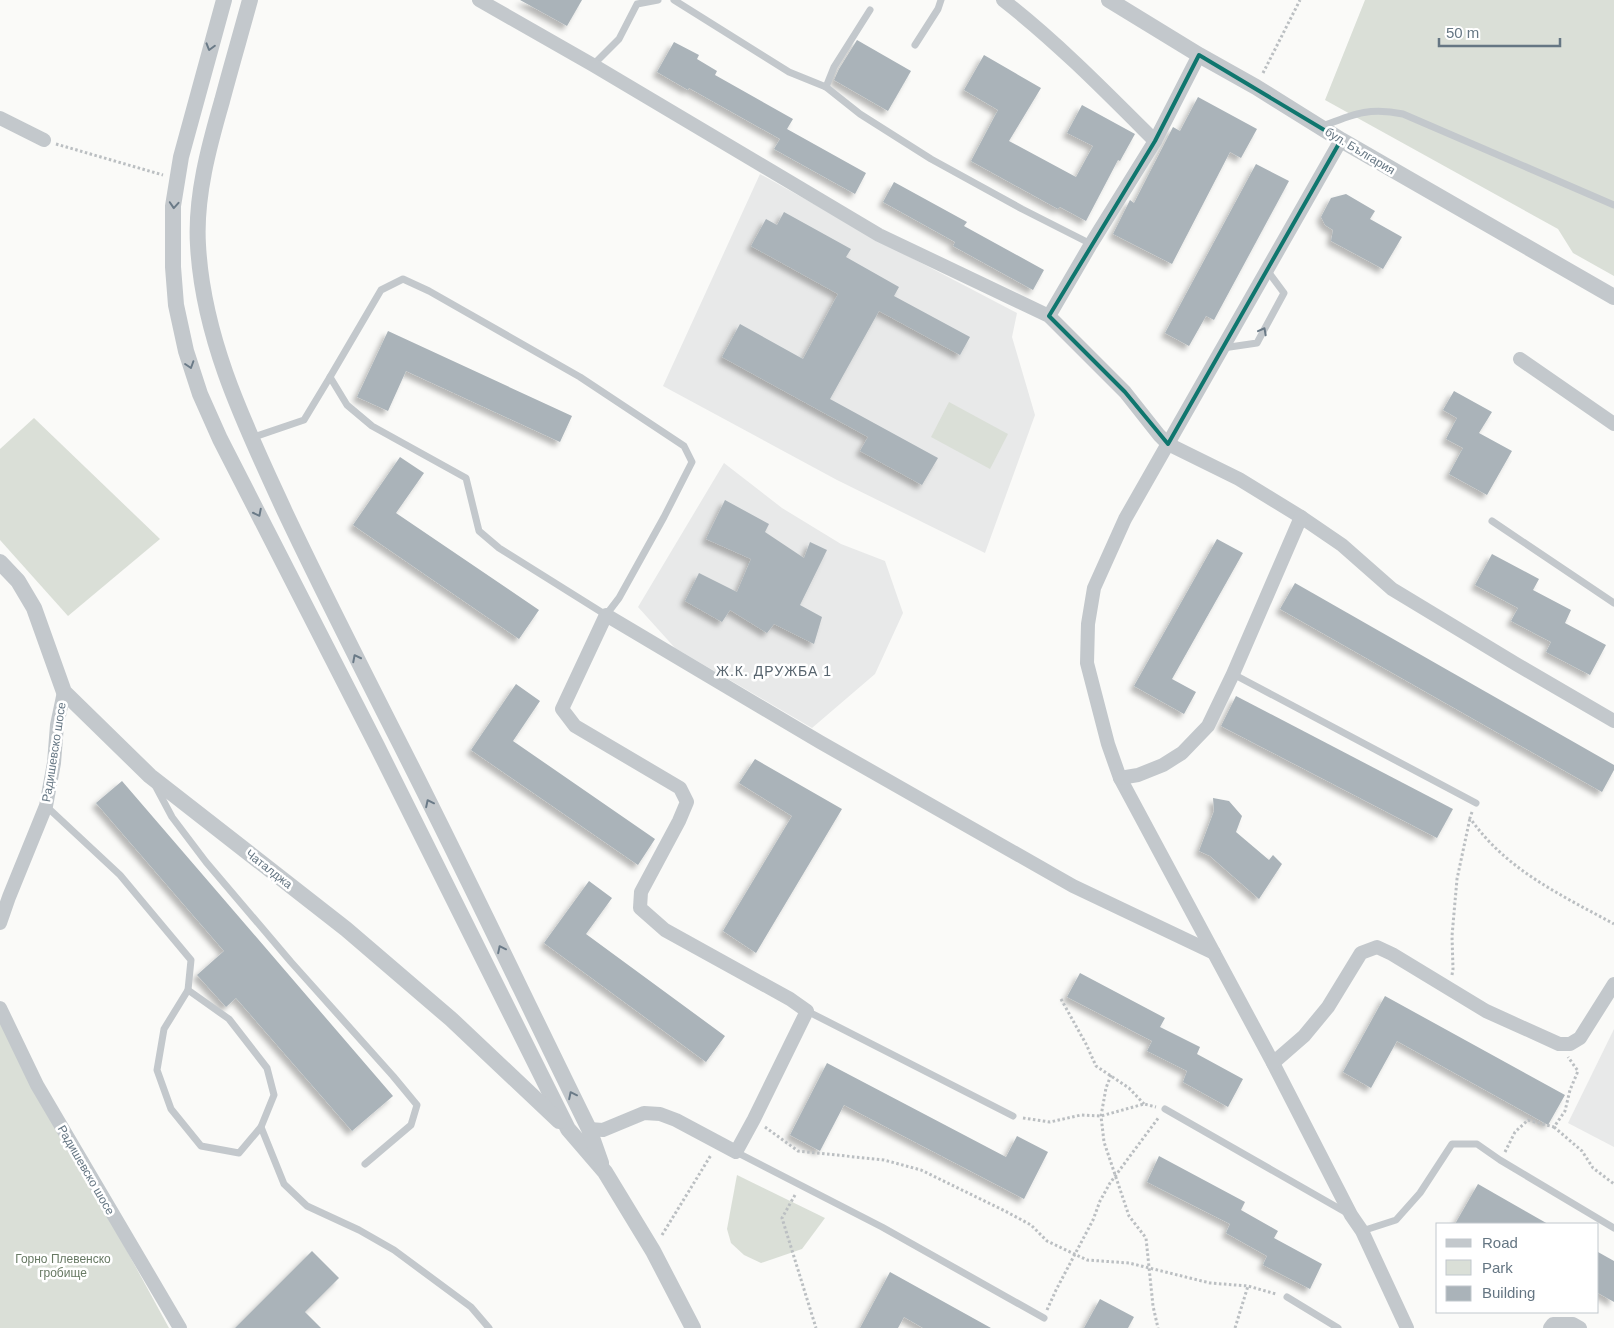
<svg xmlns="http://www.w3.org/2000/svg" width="1614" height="1328" viewBox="0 0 1614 1328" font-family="Arial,sans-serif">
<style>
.built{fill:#e8e9e9}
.green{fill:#dadfd7}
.building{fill:#aab3b9;filter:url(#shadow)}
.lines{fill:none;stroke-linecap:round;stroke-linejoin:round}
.path{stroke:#bbbfc2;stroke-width:3;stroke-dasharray:2.5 2.5;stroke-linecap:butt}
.service{stroke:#c3c8cc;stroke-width:7}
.minor{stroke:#c3c8cc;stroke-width:14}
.tertiary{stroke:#c3c8cc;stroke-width:16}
.oneway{stroke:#6a7a87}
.marked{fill:none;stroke:#0f766e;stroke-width:4;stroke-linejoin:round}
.labels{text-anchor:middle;stroke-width:5;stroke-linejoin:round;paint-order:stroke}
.street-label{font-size:12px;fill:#657683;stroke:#fff}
.park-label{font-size:12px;fill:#687a64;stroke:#fff}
.neighbourhood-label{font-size:14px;letter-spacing:1px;fill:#57646e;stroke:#fff}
</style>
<defs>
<filter id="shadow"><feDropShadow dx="-4.5" dy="4.5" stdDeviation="2.5" flood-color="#0004"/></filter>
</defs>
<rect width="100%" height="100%" fill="#fafaf8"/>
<g class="built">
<path d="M 760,174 L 887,245 L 1017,313 L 1012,337 L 1035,415 L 985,553 L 837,480 L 663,386 Z"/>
<path d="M 724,463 L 782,508 L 841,544 L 885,561 L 903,613 L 875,674 L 812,728 L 675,648 L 638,607 Z"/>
<path d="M 1614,1029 L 1614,1147 L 1568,1123 Z"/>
</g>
<g class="green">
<path d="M 1365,0 L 1614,0 L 1614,276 L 1573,253 L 1558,229 L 1325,100 Z"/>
<path d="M 949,402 L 1008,434 L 990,469 L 931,437 Z"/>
<path d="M 34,418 L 160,539 L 68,616 L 0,540 L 0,449 Z"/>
<path d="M 0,1018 L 169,1328 L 0,1328 Z"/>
<path d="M 737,1175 L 825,1218 L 802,1249 L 761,1263 L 744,1255 L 731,1243 L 727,1229 Z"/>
</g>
<g class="building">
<path d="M 520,0 L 582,0 L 567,26 Z"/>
<path d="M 857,40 L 911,71 L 888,111 L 834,80 L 839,69 Z"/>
<path d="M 674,42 L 699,55 L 697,59 L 717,71 L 715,75 L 793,119 L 787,129 L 866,173 L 855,194 L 774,149 L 780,139 L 689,88 L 688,90 L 657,72 Z"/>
<path d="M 984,55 L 1041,88 L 1009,141 L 1076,177 L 1093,146 L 1067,133 L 1082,105 L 1135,134 L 1120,161 L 1118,160 L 1086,221 L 1060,207 L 1058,209 L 971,161 L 998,110 L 964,90 Z"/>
<path d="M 1198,97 L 1257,129 L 1241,158 L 1230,152 L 1172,264 L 1113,234 L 1130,200 L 1134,203 L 1173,127 L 1180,131 Z"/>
<path d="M 1256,164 L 1289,181 L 1214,320 L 1206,316 L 1189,346 L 1165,333 Z"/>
<path d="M 894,182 L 967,222 L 964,226 L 1044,270 L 1033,290 L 953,246 L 955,242 L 883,202 Z"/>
<path d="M 1346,194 L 1375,211 L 1370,219 L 1402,237 L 1383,269 L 1331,241 L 1333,230 L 1325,225 L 1321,217 L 1331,198 Z"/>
<path d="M 784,212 L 851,249 L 846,257 L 899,287 L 894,296 L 970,337 L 960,355 L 879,311 L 830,399 L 938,458 L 922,485 L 860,451 L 868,437 L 722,357 L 740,324 L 803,359 L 838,294 L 751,246 L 766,219 L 777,225 Z"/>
<path d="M 388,331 L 572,416 L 560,442 L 406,371 L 388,411 L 357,397 Z"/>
<path d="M 1454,391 L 1492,412 L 1479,433 L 1512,451 L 1487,495 L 1449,474 L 1463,448 L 1446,439 L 1457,418 L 1443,410 Z"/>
<path d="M 400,457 L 424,473 L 396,513 L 539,610 L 519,639 L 353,525 Z"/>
<path d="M 725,500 L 769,524 L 765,532 L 804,558 L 810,542 L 827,550 L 800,605 L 822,617 L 814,644 L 774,624 L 767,633 L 730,610 L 722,622 L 685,601 L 699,573 L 737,592 L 751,559 L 706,539 Z"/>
<path d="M 1217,539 L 1243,553 L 1172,679 L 1196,692 L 1184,714 L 1134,686 Z"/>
<path d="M 1492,554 L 1539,579 L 1533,590 L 1571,610 L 1565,623 L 1606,645 L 1590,675 L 1546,652 L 1551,642 L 1511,621 L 1518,608 L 1475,585 Z"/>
<path d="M 1295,583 L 1614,765 L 1614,770 L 1602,792 L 1280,609 Z"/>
<path d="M 516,684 L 540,701 L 513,741 L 655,839 L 638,865 L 471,750 Z"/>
<path d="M 1236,696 L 1453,809 L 1437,838 L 1221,726 Z"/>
<path d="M 755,759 L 842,809 L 756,953 L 723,931 L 792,816 L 739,783 Z"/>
<path d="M 122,781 L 393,1096 L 352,1131 L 236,998 L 226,1007 L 197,975 L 224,951 L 96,803 Z"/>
<path d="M 1213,798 L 1229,801 L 1242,816 L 1236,832 L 1269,860 L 1273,855 L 1282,864 L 1259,899 L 1210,856 L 1199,851 L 1214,811 Z"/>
<path d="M 589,881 L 612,898 L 586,934 L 725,1036 L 706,1062 L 544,943 Z"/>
<path d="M 1080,973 L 1165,1018 L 1160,1027 L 1200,1047 L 1197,1054 L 1243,1079 L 1228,1107 L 1183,1082 L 1187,1071 L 1147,1051 L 1152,1041 L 1067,997 Z"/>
<path d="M 1385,996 L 1565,1095 L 1548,1125 L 1397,1041 L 1371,1088 L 1343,1072 Z"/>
<path d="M 827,1063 L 1006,1157 L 1017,1136 L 1048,1152 L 1024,1199 L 844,1105 L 820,1151 L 790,1135 Z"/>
<path d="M 1159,1156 L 1245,1202 L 1241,1210 L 1278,1231 L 1274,1238 L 1322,1264 L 1310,1289 L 1263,1265 L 1267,1256 L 1226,1233 L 1230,1224 L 1147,1182 Z"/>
<path d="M 1478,1184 L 1548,1224 L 1455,1224 Z"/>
<path d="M 312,1251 L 339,1278 L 305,1312 L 321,1328 L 235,1328 Z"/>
<path d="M 1598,1252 L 1614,1261 L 1614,1302 L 1598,1293 Z"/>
<path d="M 890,1272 L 991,1328 L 923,1328 L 904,1317 L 898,1328 L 860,1328 Z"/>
<path d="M 1100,1299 L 1134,1317 L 1128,1328 L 1084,1328 Z"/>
</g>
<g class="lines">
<g class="path">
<path d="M 1263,73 L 1300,0"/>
<path d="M 56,144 L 163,175"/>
<path d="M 1472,812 L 1470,818 C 1506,870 1561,895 1614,924"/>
<path d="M 1452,975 L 1453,969 L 1452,936 L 1457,879 L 1470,818"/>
<path d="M 1061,999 L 1086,1044 L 1096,1066 L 1129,1088 L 1144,1104"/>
<path d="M 1111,1075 L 1106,1088 L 1101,1116 L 1104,1142 L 1129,1216 L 1146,1238 L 1153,1306 L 1158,1328"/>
<path d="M 1023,1118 L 1050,1122 L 1081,1115 L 1101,1116 L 1144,1104 L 1156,1107"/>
<path d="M 765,1127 L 798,1151 L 884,1160 L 921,1170 L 1005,1211 L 1031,1225 L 1047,1241 L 1087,1260 L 1129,1263 L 1210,1283 L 1248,1286 L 1276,1294"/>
<path d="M 1554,1127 L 1582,1151 L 1593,1168 L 1614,1184"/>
<path d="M 1505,1152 L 1515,1132 L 1528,1120 L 1554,1127 L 1565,1111 L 1570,1090 L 1578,1071 L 1568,1057"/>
<path d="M 795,1195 L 782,1218 L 816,1328"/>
<path d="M 662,1235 L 711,1155"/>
<path d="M 1047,1310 L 1056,1290 L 1093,1220 L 1100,1201 L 1110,1183 L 1159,1117"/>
<path d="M 1235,1328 L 1248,1286"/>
</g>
<g class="service">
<path d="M 674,0 L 789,72 L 826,87 L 860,114 L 931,159 L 1022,209 L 1091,244"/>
<path d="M 915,45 L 938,9 L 941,0"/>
<path d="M 593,65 L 619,39 L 637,4 L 658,0"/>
<path d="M 826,87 L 834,67 L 870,10"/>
<path d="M 1323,126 C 1354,114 1369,107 1403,114 L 1614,205"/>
<path d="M 403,279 L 429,291 L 580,377 L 684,446 L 692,462 L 664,517 L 619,598 L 606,615 L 499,548 L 479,531 L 466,478 L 372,426 L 347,405 L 330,377 L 381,290 Z"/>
<path d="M 1223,348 L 1257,343 L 1284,293 L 1267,270"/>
<path d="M 251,438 L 304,420 L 330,377"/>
<path d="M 1492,521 L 1614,603"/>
<path d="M 1233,674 L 1476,803"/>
<path d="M 156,787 L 172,817 L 206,862 L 291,962 L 393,1076 L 417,1105 L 411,1125 L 365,1164"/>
<path d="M 46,806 L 120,875 L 191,960 L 188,990 L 229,1019 L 267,1068 L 274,1095 L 261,1127 L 284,1184 L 307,1206 L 359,1230 L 394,1250 L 471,1307 L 489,1328"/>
<path d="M 188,990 L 164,1029 L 157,1070 L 171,1109 L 201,1146 L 239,1153 L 261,1127"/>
<path d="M 807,1011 L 1013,1116"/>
<path d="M 1165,1109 L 1347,1213"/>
<path d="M 736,1152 L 882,1227 L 1044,1318"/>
<path d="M 1362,1231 L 1396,1220 L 1420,1193 L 1452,1144 L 1477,1144 L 1500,1160 L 1614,1228"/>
<path d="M 1287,1297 L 1338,1328"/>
</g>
<g class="minor">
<path d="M 479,0 L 593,65 L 879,235 L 1049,316 L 1125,392 L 1159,435 L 1168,444 L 1239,479 L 1301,517 L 1342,545 L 1392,589 L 1516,664 L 1614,721"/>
<path d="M 1003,0 C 1057,42 1106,92 1155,141"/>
<path d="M 0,118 L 44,140"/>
<path d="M 1341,140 L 1125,519 L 1094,588 L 1088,624 L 1087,663 L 1108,744 L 1120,778 L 1273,1063 L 1351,1215 L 1362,1231 L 1407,1328"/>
<path d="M 1049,316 L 1091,244 L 1155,141 L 1199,55"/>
<path d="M 1520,359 L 1614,424"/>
<path d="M 1120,778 L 1138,775 L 1163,765 L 1182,753 L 1208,726 L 1233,674 L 1301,517"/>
<path d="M 0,923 L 9,897 L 46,806 L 54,763 L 57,725 L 64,692"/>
<path d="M 0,1008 L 37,1085 L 180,1328"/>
<path d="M 1273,1063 L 1304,1036 L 1328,1007 L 1361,953 L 1377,947 L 1392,954 L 1486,1011 L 1559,1044 L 1570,1044 L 1580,1038 L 1614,984"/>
<path d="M 589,1129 L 603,1130 L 644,1113 L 660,1114 L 676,1120 L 736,1152 L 754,1119 L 807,1011 L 790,999 L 665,930 L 640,908 L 641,892 L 679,821 L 687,802 L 680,788 L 575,726 L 562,709 L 606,615 L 820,742 L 1073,886 L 1214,953"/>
<path d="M 1550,1328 L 1553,1324 L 1573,1324 L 1580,1328"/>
</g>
<g class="tertiary">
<path d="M 224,0 L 181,157 L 173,206 L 173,267 L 176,305 L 186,351 L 200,394 L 220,439 L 377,746 L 568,1129 L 605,1172 L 653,1251 L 693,1328"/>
<path d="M 250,0 C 241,33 231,67 222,101 C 209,146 195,197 198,245 C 203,340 246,427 285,512 C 320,586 357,659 394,732 C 461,863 524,997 589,1129 L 601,1163"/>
<path d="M 1109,0 L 1199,55 L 1256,87 L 1341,140 L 1614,297"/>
<path d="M 0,562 L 18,581 L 34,608 L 64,692 L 150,776 L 346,929 L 451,1019 L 559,1121"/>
</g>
</g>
<defs><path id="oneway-chevron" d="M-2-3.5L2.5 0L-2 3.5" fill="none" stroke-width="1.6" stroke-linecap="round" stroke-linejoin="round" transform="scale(1.25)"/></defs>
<g class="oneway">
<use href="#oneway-chevron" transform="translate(210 47) rotate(106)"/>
<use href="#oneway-chevron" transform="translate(174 205) rotate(94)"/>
<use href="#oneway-chevron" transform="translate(1263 331) rotate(-62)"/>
<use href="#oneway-chevron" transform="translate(190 365) rotate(72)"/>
<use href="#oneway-chevron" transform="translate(258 513) rotate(63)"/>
<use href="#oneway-chevron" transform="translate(356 658) rotate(-117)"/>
<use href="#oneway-chevron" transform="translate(429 803) rotate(-116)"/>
<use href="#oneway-chevron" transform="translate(501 949) rotate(-116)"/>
<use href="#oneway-chevron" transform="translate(572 1095) rotate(-116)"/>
</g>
<path class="marked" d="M 1199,55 L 1341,140 L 1168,444 L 1125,392 L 1049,316 L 1155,141 Z"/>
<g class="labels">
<g class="street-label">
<text transform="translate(1360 151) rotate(31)" y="4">бул. България</text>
<text transform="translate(54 752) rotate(-81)" y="4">Радишевско шосе</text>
<text transform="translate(269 869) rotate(38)" y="4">Чаталджа</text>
<text transform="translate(86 1170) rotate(60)" y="4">Радишевско шосе</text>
</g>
<g class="park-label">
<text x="63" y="1263">Горно Плевенско<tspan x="63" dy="14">гробище</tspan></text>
</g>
<g class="neighbourhood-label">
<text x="774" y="676">Ж.К. ДРУЖБА 1</text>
</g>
</g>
<rect x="1436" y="1223" width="162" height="90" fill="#ffffff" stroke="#c1c8cd"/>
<rect x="1446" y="1239" width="25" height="8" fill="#c3c8cc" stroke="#c1c8cd"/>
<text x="1482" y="1248" font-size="15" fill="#657683">Road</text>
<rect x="1446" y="1260" width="25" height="15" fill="#dadfd7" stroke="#c1c8cd"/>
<text x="1482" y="1273" font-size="15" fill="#657683">Park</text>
<rect x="1446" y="1286" width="25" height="15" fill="#aab3b9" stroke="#c1c8cd"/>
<text x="1482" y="1298" font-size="15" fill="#657683">Building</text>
<path d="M1439 38v8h121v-8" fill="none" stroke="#657683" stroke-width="2.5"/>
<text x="1446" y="38" font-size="15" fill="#657683" stroke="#ffffff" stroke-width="4" paint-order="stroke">50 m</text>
</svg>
